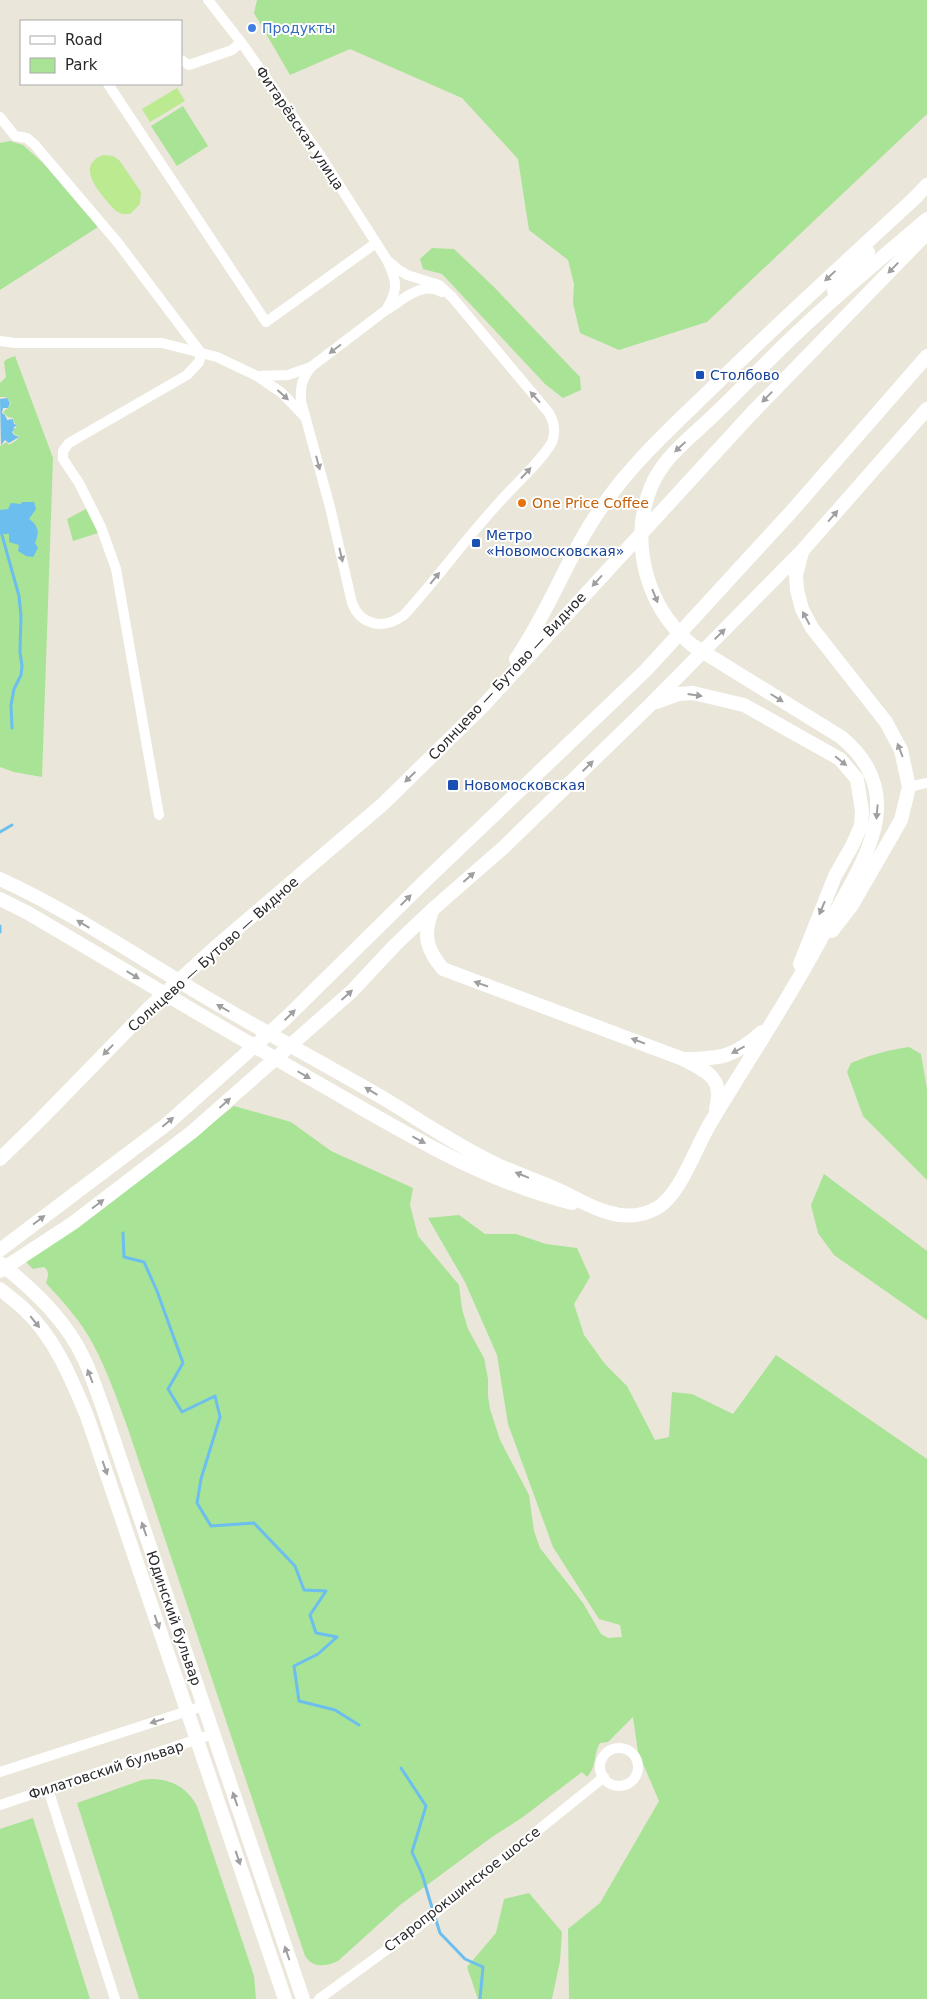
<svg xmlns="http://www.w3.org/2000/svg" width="927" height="1999" viewBox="0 0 927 1999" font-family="'DejaVu Sans',sans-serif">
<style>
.green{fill:#a8e396}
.pitch{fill:#bbea91}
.water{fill:#6cbeef}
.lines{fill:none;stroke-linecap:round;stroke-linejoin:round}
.stream{stroke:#6cbeef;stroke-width:3}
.street{stroke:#fff;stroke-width:10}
.secondary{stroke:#fff;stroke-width:14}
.oneway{fill:#9f9f9f}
.shop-dot{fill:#3f7fe0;stroke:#fff;stroke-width:2}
.transit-dot{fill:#1a4fb4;stroke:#fff;stroke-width:2}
.food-dot{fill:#e8710a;stroke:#fff;stroke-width:2}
.labels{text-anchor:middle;stroke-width:4;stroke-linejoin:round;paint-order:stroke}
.shop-label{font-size:14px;fill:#366cbe;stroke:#fff;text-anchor:start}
.street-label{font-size:14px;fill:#292929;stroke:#fff}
.transit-label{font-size:14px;fill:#164399;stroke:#fff;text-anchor:start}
.food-label{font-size:14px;fill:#c56008;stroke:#fff;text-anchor:start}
</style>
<rect width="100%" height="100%" fill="#ebe6da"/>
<g class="green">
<path d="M 257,0 L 927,0 L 927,114 L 707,322 L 619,350 L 580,333 L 573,303 L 574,284 L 568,260 L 529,230 L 518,159 L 462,98 L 350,49 L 290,75 L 254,13 Z"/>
<path d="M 183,106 L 208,146 L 177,166 L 151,126 Z"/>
<path d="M 10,141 L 23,145 L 43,163 L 98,227 L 0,290 L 0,143 Z"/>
<path d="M 432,248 L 454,249 L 494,287 L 580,377 L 581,390 L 563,398 L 545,384 L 442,274 L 423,269 L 420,259 Z"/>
<path d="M 15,356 L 53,458 L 42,777 L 14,772 L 0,767 L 0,446 L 7,442 L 9,445 L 17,440 L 19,436 L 15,435 L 13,432 L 17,425 L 15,424 L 13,418 L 8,417 L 3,412 L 8,408 L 11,403 L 6,397 L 0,397 L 0,383 L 6,377 L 4,362 L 7,359 Z"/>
<path d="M 86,509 L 98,533 L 73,541 L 67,519 Z"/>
<path d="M 909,1047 L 921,1054 L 927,1089 L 927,1180 L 863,1116 L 847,1072 L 851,1063 C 870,1055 888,1050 909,1047 Z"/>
<path d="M 234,1106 L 291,1122 L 331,1151 L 413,1188 L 410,1205 L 418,1236 L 459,1285 L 462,1309 L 468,1329 L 484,1358 L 488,1379 L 488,1396 L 490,1409 L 500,1440 L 529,1495 L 534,1531 L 540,1548 L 583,1603 L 601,1634 L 608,1638 L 622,1637 L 620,1625 L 599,1619 L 553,1547 L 508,1424 L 497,1355 L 465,1282 L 428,1218 L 459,1215 L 485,1234 L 516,1234 L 546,1244 L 577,1248 L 590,1277 L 574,1304 L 584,1335 L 605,1364 L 627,1386 L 655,1440 L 669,1437 L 672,1392 L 692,1394 L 733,1414 L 776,1355 L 927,1459 L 927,1999 L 569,1999 L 568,1929 L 600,1903 L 659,1801 L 638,1752 L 633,1717 L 608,1742 L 600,1743 C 593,1754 597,1767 587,1777 L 582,1772 L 523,1817 L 492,1837 L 400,1905 L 338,1961 C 325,1967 313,1968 305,1956 L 127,1426 C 117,1399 107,1370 93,1344 C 81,1321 63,1302 46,1283 C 48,1276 50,1272 44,1267 L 33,1269 L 24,1260 L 173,1154 Z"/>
<path d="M 824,1174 L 927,1251 L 927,1320 L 834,1255 L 818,1233 L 811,1205 Z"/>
<path d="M 151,1779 C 172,1779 187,1788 197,1806 L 254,1976 L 256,1999 L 139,1999 L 77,1803 L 142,1780 Z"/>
<path d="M 33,1818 L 90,1999 L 0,1999 L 0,1829 Z"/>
<path d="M 529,1893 L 562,1932 L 560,1961 L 552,1999 L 478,1999 L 467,1967 L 496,1933 L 504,1899 Z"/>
</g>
<g class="pitch">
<path d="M 177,88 L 185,101 L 150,122 L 142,109 Z"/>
<path d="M 104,155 L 113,156 L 119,160 L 141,192 L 140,204 L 130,214 L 122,214 L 116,211 C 103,197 72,165 104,155 Z"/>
</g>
<g class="water">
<path d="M 7,398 L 10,403 L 8,408 L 3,408 L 2,413 L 5,415 L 7,420 L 13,419 L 14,424 L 17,425 L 13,428 L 15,429 L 12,432 L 14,435 L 19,437 L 9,443 L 5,440 L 1,445 L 0,399 Z"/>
<path d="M 22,502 L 34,502 L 36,509 L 29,519 C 38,525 40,532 35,543 L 38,548 L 33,557 L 26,556 L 18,551 L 19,545 L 9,542 L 9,534 L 4,534 L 0,531 L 0,510 L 8,509 L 11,503 L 21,504 Z"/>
</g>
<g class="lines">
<g class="stream">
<path d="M 0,528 L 19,596 L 21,616 L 20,652 L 22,666 L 21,675 L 14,689 L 11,705 L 12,728"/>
<path d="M 0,832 L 12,825"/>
<path d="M 0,926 L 0,932"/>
<path d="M 123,1233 L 124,1257 L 144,1262 L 157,1291 L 183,1363 L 168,1389 L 182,1412 L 215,1396 L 220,1417 L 201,1479 L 197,1503 L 211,1526 L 254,1523 L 295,1566 L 304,1590 L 326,1591 L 310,1615 L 316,1633 L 337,1637 L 318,1654 L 294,1666 L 299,1701 L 335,1710 L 359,1725"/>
<path d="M 401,1768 L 426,1806 L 412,1852 L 422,1874 L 433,1911"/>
<path d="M 435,1917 L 440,1933 L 465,1959 L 483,1967 L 480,1999"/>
</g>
<g class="street">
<path d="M 208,0 L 241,42 L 320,155 L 387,260 L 399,270 L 407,275 L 439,285 L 452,297 L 549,413 C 554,422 556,432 552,442 C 543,460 510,489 496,506 C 464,541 436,580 404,615 C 384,630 361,626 352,603 L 330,507 L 301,401 C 300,386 302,379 311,367 L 386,310 C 399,289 397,281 387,260"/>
<path d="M 181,60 L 189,65 L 232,50 L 241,42"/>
<path d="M 108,84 L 266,322 L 376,243"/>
<path d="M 0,117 L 15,136 L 27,138 L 35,145 L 118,243 L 201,353 L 199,362 L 187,375 L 69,443 L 63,451 L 63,459 L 79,483 L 101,527 L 116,569 L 159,815"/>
<path d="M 388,309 C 404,299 422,281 442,292"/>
<path d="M 0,341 L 15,343 L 162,343 L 217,357 L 257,376 L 282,393 L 305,417"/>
<path d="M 258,376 L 288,375 L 311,367"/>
<path d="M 909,787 L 927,783"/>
<circle cx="619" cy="1767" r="19"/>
<path d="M 0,1772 L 203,1706"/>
<path d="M 48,1789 L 115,1999"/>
<path d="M 0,1805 L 213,1734"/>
<path d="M 319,1999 L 414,1930 L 604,1777"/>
</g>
<g class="secondary">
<path d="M 911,202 L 927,185"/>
<path d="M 834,291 L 868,252"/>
<path d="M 802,552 L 796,575 L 797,590 L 802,609 L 812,628 L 886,722 L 901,750 L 909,787 L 901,820 L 852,905 L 832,931"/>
<path d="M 516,659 C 550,610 569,552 604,504 C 634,461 673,426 710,390 C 777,324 848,260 917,196"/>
<path d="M 657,702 L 679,694 L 693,693 L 744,705 L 840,759 L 857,779 L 862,811 L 861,826 L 852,846 L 835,876 L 800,964"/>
<path d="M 0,879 C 68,910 132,953 197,992 C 260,1030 325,1064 388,1101 C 424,1123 461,1148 500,1166 C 518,1174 536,1180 554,1188 C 571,1195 588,1207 607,1212 C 623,1217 641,1217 657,1208 C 681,1194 696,1146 711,1122 C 749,1058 790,998 824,933 C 858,868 915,798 841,737 L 692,645 C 685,639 678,633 673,626 C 642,588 632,533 651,487 C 664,455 694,435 718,411 C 745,385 771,357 799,331 C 840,292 884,256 927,219"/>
<path d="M 0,899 L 28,913 C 130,973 230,1033 332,1091 C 410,1136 484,1181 572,1203"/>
<path d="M 432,911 C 423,935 426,949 443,969 L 683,1059 C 708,1072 724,1078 716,1109"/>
<path d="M 686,1059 C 722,1059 735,1056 762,1032"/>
<path d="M 0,1159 L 40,1120 L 149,1008 L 218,945 L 383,804 L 483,706 L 751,414 L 927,233"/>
<path d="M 0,1250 L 167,1124 L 286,1018 L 427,879 L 646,670 L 791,512 L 927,356"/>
<path d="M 0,1263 C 34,1290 67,1321 85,1361 C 92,1376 97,1392 103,1408 L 303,1999"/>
<path d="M 0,1271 L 73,1223 L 192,1132 L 352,991 L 395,945 L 433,909 L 504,847 L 649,706 L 802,551 L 927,409"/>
<path d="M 0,1289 C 8,1296 17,1302 24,1309 C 55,1338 71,1378 87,1416 L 285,1999"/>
</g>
</g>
<defs><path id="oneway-solid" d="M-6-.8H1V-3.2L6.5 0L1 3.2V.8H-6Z" transform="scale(1.25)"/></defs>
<g class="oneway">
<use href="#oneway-solid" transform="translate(893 268) rotate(134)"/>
<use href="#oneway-solid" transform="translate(830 276) rotate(137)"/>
<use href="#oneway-solid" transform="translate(335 349) rotate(143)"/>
<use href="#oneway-solid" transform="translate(283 395) rotate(42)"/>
<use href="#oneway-solid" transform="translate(535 397) rotate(-132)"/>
<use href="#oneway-solid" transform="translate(767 397) rotate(134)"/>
<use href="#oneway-solid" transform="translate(680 447) rotate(137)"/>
<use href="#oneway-solid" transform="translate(318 463) rotate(75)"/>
<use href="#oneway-solid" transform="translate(526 473) rotate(-47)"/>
<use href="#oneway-solid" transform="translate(833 516) rotate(-49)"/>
<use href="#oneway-solid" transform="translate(341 555) rotate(77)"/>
<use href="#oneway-solid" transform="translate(435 578) rotate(-51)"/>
<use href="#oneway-solid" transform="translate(597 581) rotate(132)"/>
<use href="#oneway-solid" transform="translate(655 596) rotate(68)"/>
<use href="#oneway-solid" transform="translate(806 618) rotate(-118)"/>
<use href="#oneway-solid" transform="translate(720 634) rotate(-45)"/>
<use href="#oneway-solid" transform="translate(695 695) rotate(8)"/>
<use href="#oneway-solid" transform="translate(777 698) rotate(32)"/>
<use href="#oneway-solid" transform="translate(900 750) rotate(-111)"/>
<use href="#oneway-solid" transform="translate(841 761) rotate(39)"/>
<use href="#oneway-solid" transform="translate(588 766) rotate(-44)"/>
<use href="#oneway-solid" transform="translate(410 777) rotate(136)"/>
<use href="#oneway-solid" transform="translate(877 812) rotate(95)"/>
<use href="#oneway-solid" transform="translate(469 877) rotate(-41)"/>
<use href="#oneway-solid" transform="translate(406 900) rotate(-45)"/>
<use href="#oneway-solid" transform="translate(822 908) rotate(113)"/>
<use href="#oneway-solid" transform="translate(83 924) rotate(-149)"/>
<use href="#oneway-solid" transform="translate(133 975) rotate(31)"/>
<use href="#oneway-solid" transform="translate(481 984) rotate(-161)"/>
<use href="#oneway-solid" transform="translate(347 995) rotate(-42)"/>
<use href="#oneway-solid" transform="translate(223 1008) rotate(-150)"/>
<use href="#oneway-solid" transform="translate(290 1015) rotate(-44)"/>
<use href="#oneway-solid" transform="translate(638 1041) rotate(-159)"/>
<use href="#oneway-solid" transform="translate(108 1050) rotate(134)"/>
<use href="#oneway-solid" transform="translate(738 1050) rotate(152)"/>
<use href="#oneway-solid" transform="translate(304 1075) rotate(30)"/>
<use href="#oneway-solid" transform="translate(371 1091) rotate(-149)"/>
<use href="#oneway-solid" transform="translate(225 1103) rotate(-42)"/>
<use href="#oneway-solid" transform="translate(168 1122) rotate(-40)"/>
<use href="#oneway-solid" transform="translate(419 1140) rotate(28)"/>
<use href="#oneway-solid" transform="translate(522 1175) rotate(-158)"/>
<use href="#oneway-solid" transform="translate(98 1204) rotate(-37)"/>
<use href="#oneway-solid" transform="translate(39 1220) rotate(-37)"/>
<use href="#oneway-solid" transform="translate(35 1322) rotate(51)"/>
<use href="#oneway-solid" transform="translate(90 1376) rotate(-111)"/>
<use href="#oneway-solid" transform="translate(105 1468) rotate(71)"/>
<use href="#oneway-solid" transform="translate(144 1529) rotate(-109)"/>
<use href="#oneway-solid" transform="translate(157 1622) rotate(71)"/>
<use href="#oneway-solid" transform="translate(157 1721) rotate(162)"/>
<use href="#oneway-solid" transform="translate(235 1799) rotate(-109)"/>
<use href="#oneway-solid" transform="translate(238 1858) rotate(71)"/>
<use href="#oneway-solid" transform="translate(287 1953) rotate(-109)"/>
</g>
<circle class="shop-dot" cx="252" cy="28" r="5"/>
<g class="transit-dot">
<rect x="695" y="370" width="10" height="10" rx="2.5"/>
<rect x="471" y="538" width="10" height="10" rx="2.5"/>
<rect x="447" y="779" width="12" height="12" rx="2.5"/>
</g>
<circle class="food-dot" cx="522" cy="503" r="5"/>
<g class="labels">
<g class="shop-label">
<text x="262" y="33">Продукты</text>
</g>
<g class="street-label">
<text transform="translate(300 128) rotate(56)" y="5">Фитарёвская улица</text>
<text transform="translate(507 676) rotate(-47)" y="5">Солнцево — Бутово — Видное</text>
<text transform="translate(213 954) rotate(-42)" y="5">Солнцево — Бутово — Видное</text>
<text transform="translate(174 1618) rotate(71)" y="5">Юдинский бульвар</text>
<text transform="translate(106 1770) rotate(-18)" y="5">Филатовский бульвар</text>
<text transform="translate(462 1889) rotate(-38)" y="5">Старопрокшинское шоссе</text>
</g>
<g class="transit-label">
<text x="710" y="380">Столбово</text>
<text x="486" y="540">Метро<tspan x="486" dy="16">«Новомосковская»</tspan></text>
<text x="464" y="790">Новомосковская</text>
</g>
<g class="food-label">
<text x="532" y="508">One Price Coffee</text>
</g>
</g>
<rect x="20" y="20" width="162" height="65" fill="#ffffff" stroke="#a9a9a9"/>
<rect x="30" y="36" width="25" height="8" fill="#ffffff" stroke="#a9a9a9"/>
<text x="65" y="45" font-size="15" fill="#292929">Road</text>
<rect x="30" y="58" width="25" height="15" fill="#a8e396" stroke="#a9a9a9"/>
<text x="65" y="70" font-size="15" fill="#292929">Park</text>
</svg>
